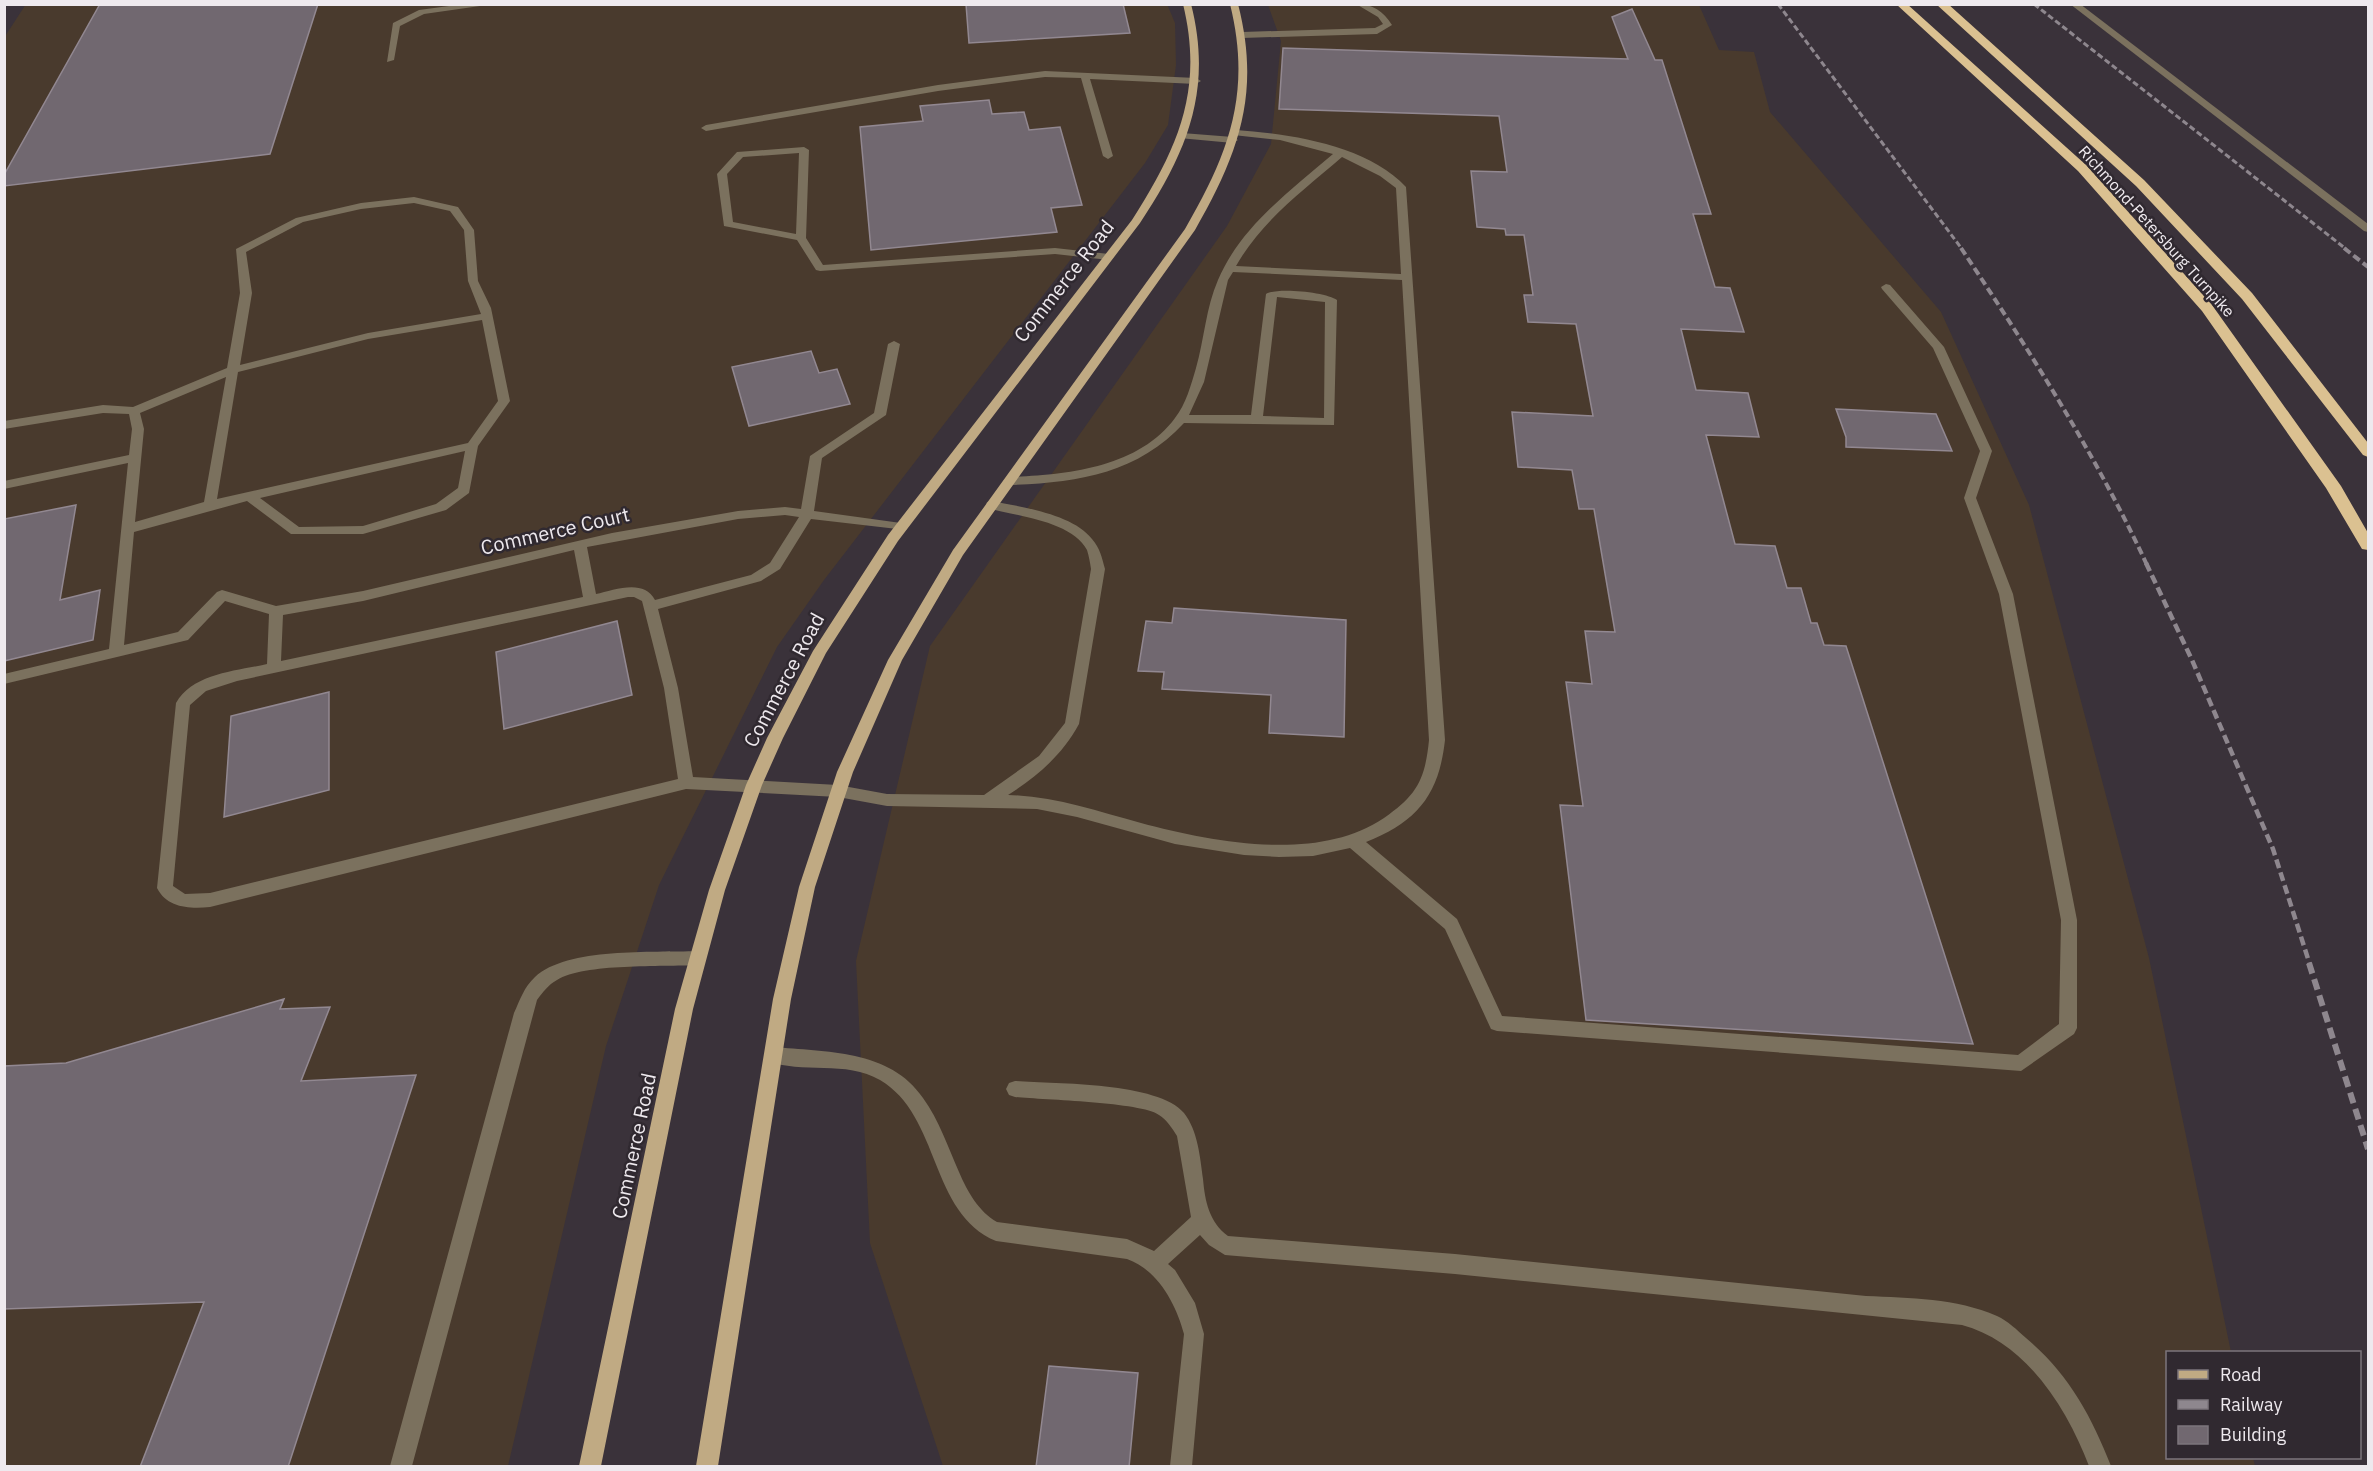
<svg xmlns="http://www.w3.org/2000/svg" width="2373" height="1471" viewBox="0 0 2373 1471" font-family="'IBM Plex Sans',sans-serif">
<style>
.industrial{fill:#493a2d}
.building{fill:#716870;stroke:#928891;stroke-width:1.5}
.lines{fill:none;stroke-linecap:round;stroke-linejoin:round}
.minor{fill:#7b715e;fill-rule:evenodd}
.major{fill:#c0aa83;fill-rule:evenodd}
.highway{fill:#dbc191;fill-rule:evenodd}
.rail-far3{stroke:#8e878e;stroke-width:3;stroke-dasharray:6 3;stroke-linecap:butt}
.rail-far2{stroke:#8e878e;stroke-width:4;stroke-dasharray:8 4;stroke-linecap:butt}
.rail-far1{stroke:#8e878e;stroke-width:4.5;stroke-dasharray:9 4.5;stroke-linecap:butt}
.rail{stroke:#8e878e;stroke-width:6;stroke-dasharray:11 6;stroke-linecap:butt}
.labels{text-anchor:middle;stroke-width:5;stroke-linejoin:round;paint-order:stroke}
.far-street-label{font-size:16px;fill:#eee9ee;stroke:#302930}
.street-label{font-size:20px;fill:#eee9ee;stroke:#302930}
</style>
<rect width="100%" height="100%" fill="#3a323a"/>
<g class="industrial">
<path d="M 26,4 L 1167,4 L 1175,23 L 1176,65 L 1168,125 L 1145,163 L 824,580 L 777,647 L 659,885 L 606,1046 L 508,1466 L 5,1466 L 4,38 Z"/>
<path d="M 1268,5 L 1699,5 L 1719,50 L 1754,52 L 1770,112 L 1941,312 L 2029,505 L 2149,958 L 2231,1352 L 2168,1352 L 2168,1458 L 2253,1458 L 2255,1466 L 943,1466 L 870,1243 L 856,961 L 930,646 L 1227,226 L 1271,144 L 1281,41 Z"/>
</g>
<g class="building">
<path d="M 100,4 L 318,4 L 270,154 L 4,186 L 4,175 Z"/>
<path d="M 966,4 L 1123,4 L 1130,33 L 969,43 Z"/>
<path d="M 1632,9 L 1655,60 L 1662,60 L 1711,214 L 1693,214 L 1715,287 L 1730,288 L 1744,332 L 1681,329 L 1696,390 L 1748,393 L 1759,437 L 1706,435 L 1735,544 L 1775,546 L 1787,588 L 1801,588 L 1811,623 L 1817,623 L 1824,645 L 1846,646 L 1973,1044 L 1586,1020 L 1560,805 L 1583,806 L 1566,682 L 1592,684 L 1585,631 L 1615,632 L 1594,509 L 1579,509 L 1572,470 L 1518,467 L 1512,412 L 1593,416 L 1576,324 L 1528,322 L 1524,295 L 1533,295 L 1524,235 L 1506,235 L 1505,229 L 1477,227 L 1471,171 L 1507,172 L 1499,116 L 1279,109 L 1283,48 L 1628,59 L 1612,17 Z"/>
<path d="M 989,100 L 992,114 L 1024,112 L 1029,130 L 1060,127 L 1082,205 L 1051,208 L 1057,232 L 871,250 L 860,127 L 923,121 L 920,106 Z"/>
<path d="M 811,351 L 819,373 L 837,369 L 850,404 L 749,426 L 732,367 Z"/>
<path d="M 1836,409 L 1936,414 L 1952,451 L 1846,447 L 1846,437 Z"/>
<path d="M 76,505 L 60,600 L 100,590 L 93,640 L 4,661 L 4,519 Z"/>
<path d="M 1174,608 L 1346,620 L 1344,737 L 1269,733 L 1271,695 L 1162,689 L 1164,672 L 1138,671 L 1146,621 L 1172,623 Z"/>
<path d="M 617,621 L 632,695 L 504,729 L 496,652 Z"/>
<path d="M 329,692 L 329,790 L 224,817 L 231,716 Z"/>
<path d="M 284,999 L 280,1009 L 330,1007 L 301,1081 L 416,1075 L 288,1467 L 140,1467 L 204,1302 L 4,1309 L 4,1066 L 66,1063 Z"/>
<path d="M 1049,1366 L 1138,1373 L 1129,1467 L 1036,1467 Z"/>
</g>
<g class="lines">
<g class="minor">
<path d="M 464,4 L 494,4 L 424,14 L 400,26 L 394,60 L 387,62 L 393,23 L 419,10 Z"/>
<path d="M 1356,4 C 1373,4 1383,11 1392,25 L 1377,34 L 1242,38 L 1238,35 L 1242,32 L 1375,28 L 1383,24 L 1378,17 Z"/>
<path d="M 2070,4 L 2080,4 L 2368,224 L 2368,232 L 2364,231 Z"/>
<path d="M 1045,71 L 1196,78 L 1201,81 L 1196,84 L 1090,79 L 1113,156 L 1108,159 L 1103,156 L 1081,78 L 1045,77 L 938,91 L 706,131 L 701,128 L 706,125 L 938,85 Z"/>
<path d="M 1236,130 C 1290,134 1367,145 1406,187 L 1445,740 C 1439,795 1417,822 1366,842 L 1457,919 L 1502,1016 L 2018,1055 L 2059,1024 L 2061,920 L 1999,594 L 1964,498 L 1980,451 L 1933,348 L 1882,289 L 1881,287 L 1886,284 L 1890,285 L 1944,347 L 1992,451 L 1976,498 L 2013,594 L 2077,920 L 2077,1028 L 2074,1034 L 2021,1071 L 1497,1031 L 1491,1029 L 1445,929 L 1350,848 L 1313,856 L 1279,857 L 1244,855 L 1175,844 L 1077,817 L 1037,809 L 887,806 L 838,797 L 686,789 L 210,907 C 190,909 167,908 157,888 L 176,703 C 193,673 237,671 267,664 L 269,614 L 225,601 L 188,640 L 4,684 L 4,674 L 109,649 L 128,463 L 4,489 L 4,481 L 129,455 L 132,429 L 129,414 L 103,413 L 4,429 L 4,421 L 103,405 L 133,407 L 227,368 L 240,293 L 236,249 L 296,218 L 361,203 L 414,197 L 458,207 L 474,230 L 478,281 L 491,308 L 510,401 L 478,446 L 469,493 L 446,510 L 363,534 L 291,534 L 247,501 L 134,532 L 124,645 L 178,632 L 217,592 L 222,590 L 276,606 L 363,591 L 612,533 L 738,511 L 785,507 L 801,509 L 810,456 L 874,413 L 888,344 L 894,341 L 900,344 L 886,415 L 822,458 L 814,511 L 901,523 L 908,527 L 906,530 L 811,519 L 780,569 L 761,581 L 658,609 L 678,688 L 693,777 L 838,785 L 887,794 L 984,795 L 1039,756 L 1065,723 L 1091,569 C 1090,563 1089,556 1087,550 C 1072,521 1016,516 987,508 L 986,505 L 987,502 L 992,501 C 1021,507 1073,514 1092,539 C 1100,548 1102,558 1105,569 L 1079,724 C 1062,755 1038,776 1008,795 C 1054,796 1096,811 1141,823 C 1213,842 1318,863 1384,818 C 1417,795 1425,780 1429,740 L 1402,280 L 1233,272 L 1228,280 L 1204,382 L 1189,415 L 1251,415 L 1266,294 C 1276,287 1327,292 1337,300 L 1334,425 L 1184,423 C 1137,474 1076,483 1009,485 L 1003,481 L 1009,477 C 1066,475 1138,468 1175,418 C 1186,404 1191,385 1196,368 C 1204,340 1206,307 1218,280 C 1241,226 1290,191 1333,154 L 1280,140 L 1233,135 L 1233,131 ZM 1342,157 L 1380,176 L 1396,188 L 1401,274 L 1236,266 C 1262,220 1303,191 1342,157 ZM 414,203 L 450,211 L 464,230 L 468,281 L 481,314 L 368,333 L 240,365 L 252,293 L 246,252 L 303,222 L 361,209 ZM 1277,297 L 1325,302 L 1324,418 L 1263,416 ZM 482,320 L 498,401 L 468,443 L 217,499 L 238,372 L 368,339 ZM 226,377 L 204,502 L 135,522 L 144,429 L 140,413 ZM 465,451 L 458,488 L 436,504 L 363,526 L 299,527 L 260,498 ZM 785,515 L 799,517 L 770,563 L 751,575 L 655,600 C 644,578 614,590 596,594 L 587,547 L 738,519 ZM 574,550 L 583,597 L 281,661 L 283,615 L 363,601 ZM 628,597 L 634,597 L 642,601 L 664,688 L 678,779 L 210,893 L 185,894 L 173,886 L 190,705 L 206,691 L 237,681 Z"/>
<path d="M 1182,133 L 1233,137 L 1238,140 L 1233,143 L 1179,138 L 1179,134 Z"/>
<path d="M 804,147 L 809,150 L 806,238 L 823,265 L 1055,248 L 1109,254 L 1114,257 L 1109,260 L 1055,254 L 820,271 L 816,270 L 797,240 L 724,226 L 717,174 L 737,152 ZM 799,153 L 796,234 L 733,222 L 727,174 L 743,157 Z"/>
<path d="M 697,951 L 703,953 L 706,958 L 703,963 L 697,965 C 663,967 584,963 557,980 C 548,985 543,992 537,1000 L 412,1466 L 390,1466 L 514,1013 C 520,1000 524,987 535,977 C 567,947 653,953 697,951 Z"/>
<path d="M 773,1047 C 825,1052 890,1049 923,1098 C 939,1120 948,1147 959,1172 C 967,1191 979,1212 997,1222 L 1127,1239 L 1154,1251 L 1191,1217 L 1177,1136 C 1172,1128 1167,1120 1159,1115 C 1141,1102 1042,1100 1015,1097 L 1009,1095 L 1006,1089 L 1009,1083 L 1015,1081 C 1055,1084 1158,1082 1184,1113 C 1198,1131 1200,1157 1203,1179 C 1205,1201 1209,1222 1228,1236 L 1455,1254 L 1866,1296 C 1910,1298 1956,1298 1997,1316 C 2008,1321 2017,1330 2026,1338 C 2068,1373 2091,1415 2111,1466 L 2089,1466 C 2067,1408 2026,1342 1962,1325 L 1455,1274 L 1225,1255 L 1209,1245 L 1200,1235 L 1168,1264 L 1175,1270 L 1195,1303 L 1204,1334 L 1192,1466 L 1170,1466 L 1184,1334 C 1176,1304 1158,1270 1127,1259 L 996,1241 C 929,1213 941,1116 880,1080 C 846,1060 802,1074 767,1061 L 764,1055 L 767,1049 Z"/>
</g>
<g class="major">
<path d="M 1183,4 L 1191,4 C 1213,90 1187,152 1140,223 L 898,541 L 826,653 L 783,738 L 762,785 L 725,890 L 693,1009 L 601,1466 L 579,1466 L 675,1009 L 709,890 L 746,785 L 767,738 L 813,651 L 888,535 L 1132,220 C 1178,148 1204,90 1183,4 Z"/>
<path d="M 1230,4 L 1238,4 C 1261,93 1239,153 1195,230 L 963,555 L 902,660 L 853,772 L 815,887 L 791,999 L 718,1466 L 696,1466 L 773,999 L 799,887 L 837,772 L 888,660 L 953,550 L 1185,229 C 1229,153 1252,93 1230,4 Z"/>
</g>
<g class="highway">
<path d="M 1896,4 L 1907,4 L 2086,165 L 2212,305 L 2341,486 L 2368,533 L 2368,550 L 2362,549 L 2326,488 L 2202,311 L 2078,171 Z"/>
<path d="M 1936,4 L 1948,4 L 2144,180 L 2252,293 L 2368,443 L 2368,457 L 2363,455 L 2242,299 L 2136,186 Z"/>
</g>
<g class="rail-far3">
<path d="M 1778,4 L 1962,249"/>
<path d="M 2034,4 L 2346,249"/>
</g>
<g class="rail-far2">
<path d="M 1961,248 C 2029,350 2095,453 2147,565"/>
<path d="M 2344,248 L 2368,267"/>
</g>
<path class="rail-far1" d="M 2146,563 L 2192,660 L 2273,849 L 2310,965"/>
<path class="rail" d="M 2309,963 L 2368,1149"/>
</g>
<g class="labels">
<g class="far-street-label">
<text transform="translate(2157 231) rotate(48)" y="6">Richmond-Petersburg Turnpike</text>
</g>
<g class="street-label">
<text transform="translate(1064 281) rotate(-52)" y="7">Commerce Road</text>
<text transform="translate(555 531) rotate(-13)" y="7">Commerce Court</text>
<text transform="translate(784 680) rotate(-62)" y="7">Commerce Road</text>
<text transform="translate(634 1146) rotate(-78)" y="7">Commerce Road</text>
</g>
</g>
<rect width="2373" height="1471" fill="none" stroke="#eee9ee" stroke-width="12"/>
<rect x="2166" y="1351" width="195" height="108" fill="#302930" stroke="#7c767c" stroke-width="1.5"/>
<rect x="2178" y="1370" width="30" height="9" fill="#c0aa83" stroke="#7c767c" stroke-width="1.5"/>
<text x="2220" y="1381" font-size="18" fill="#eee9ee">Road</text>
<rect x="2178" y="1400" width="30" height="9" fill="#8e878e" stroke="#7c767c" stroke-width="1.5"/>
<text x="2220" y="1411" font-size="18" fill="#eee9ee">Railway</text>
<rect x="2178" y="1426" width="30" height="18" fill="#716870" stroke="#7c767c" stroke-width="1.5"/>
<text x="2220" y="1441" font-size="18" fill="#eee9ee">Building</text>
</svg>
